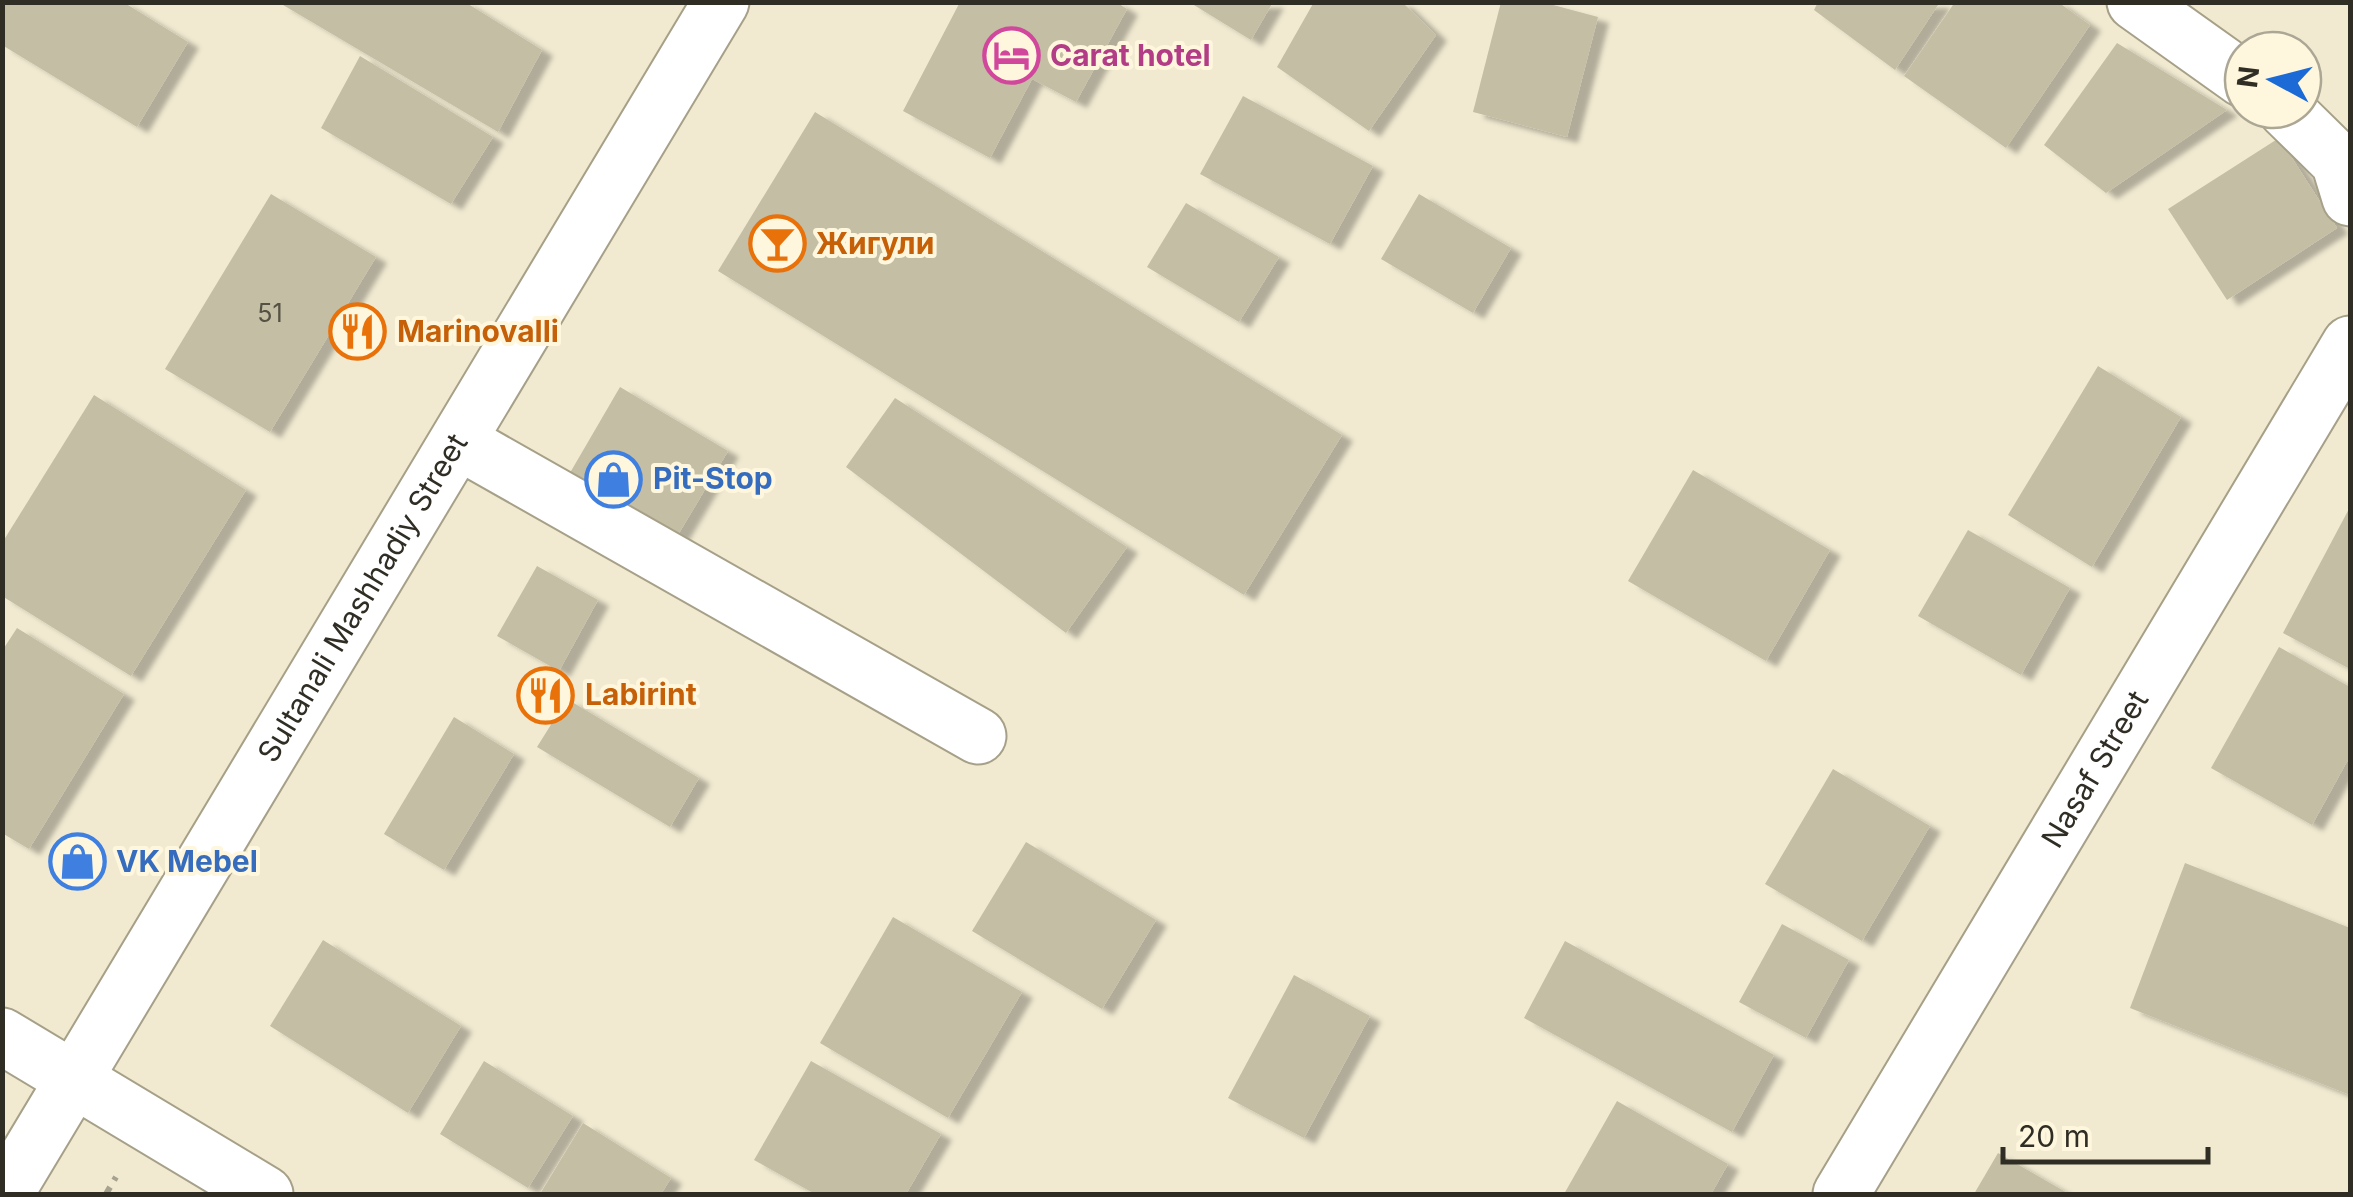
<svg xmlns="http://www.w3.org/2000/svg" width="2353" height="1197" viewBox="0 0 2353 1197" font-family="Inter,sans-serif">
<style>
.building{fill:#c4bea5;filter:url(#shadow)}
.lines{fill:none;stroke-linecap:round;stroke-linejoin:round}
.minor-casing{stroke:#a6a088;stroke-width:59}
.path{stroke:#a7a28e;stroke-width:6;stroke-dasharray:8 8;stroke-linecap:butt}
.minor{stroke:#fff;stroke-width:55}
.labels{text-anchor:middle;stroke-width:8;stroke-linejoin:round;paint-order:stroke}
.number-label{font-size:25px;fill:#555244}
.hotel-label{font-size:30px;font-weight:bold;fill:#b23c85;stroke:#fef7de;text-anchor:start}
.food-label{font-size:30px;font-weight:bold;fill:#c56008;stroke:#fef7de;text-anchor:start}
.shop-label{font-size:30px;font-weight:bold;fill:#366cbe;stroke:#fef7de;text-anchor:start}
.street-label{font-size:30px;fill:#302e24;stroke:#fef7de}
</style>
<defs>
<filter id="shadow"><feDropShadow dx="11" dy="6" stdDeviation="2.5" flood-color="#0004"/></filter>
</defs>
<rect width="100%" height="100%" fill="#f1ead1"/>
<g class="building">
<path d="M 2,2 L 123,2 L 188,42 L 137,127 L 2,45 Z"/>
<path d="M 278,2 L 465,2 L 542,50 L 498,132 Z"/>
<path d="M 960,2 L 1116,2 L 1127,9 L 1076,102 L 1032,79 L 990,158 L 903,111 Z"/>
<path d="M 1189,2 L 1273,2 L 1251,40 Z"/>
<path d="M 1314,2 L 1402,2 L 1436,35 L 1369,131 L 1277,67 Z"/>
<path d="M 1501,2 L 1542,2 L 1598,17 L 1567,137 L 1473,112 Z"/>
<path d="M 1818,2 L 1940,2 L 1895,70 L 1814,10 Z"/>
<path d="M 1955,2 L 2058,2 L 2090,25 L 2006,148 L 1904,76 Z"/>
<path d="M 2117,43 L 2227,110 L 2106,193 L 2044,145 Z"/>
<path d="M 360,56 L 493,137 L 451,204 L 321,128 Z"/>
<path d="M 1243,96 L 1373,166 L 1330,244 L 1200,174 Z"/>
<path d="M 815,112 L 1342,435 L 1244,595 L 718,271 Z"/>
<path d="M 2279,138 L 2337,228 L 2227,300 L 2168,209 Z"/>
<path d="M 271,194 L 376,257 L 270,432 L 165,369 Z"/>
<path d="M 1419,194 L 1511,248 L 1473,313 L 1381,259 Z"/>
<path d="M 1186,203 L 1279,257 L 1239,322 L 1147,267 Z"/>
<path d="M 2098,366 L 2181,417 L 2092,567 L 2008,515 Z"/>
<path d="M 620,387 L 728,451 L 673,543 L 567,478 Z"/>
<path d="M 94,395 L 246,490 L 131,676 L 2,596 L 2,543 Z"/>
<path d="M 895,398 L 1127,547 L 1066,633 L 846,467 Z"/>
<path d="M 1693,470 L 1830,550 L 1766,661 L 1628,581 Z"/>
<path d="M 2350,507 L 2350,669 L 2283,633 Z"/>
<path d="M 1968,530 L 2070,588 L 2021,675 L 1918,616 Z"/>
<path d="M 537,566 L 598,600 L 559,671 L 497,636 Z"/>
<path d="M 17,628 L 124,694 L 29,849 L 2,833 L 2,651 Z"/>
<path d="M 2279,647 L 2350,687 L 2350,756 L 2312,825 L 2211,768 Z"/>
<path d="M 567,699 L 699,778 L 670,827 L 537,747 Z"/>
<path d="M 454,717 L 514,754 L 444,870 L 384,834 Z"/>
<path d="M 1833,769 L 1930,826 L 1862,941 L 1765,884 Z"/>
<path d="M 1026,842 L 1156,920 L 1102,1009 L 972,931 Z"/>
<path d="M 2185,863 L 2350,928 L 2350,1095 L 2130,1008 Z"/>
<path d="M 893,917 L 1022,992 L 948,1118 L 820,1043 Z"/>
<path d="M 1782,924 L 1849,960 L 1806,1038 L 1739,1002 Z"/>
<path d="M 323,940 L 461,1026 L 408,1113 L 270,1026 Z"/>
<path d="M 1565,941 L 1774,1055 L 1732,1132 L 1524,1018 Z"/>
<path d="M 1294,975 L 1370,1016 L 1304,1138 L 1228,1098 Z"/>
<path d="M 484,1061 L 573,1116 L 528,1188 L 440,1134 Z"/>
<path d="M 811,1061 L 941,1134 L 906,1194 L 815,1194 L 754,1160 Z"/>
<path d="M 1617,1101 L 1728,1164 L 1711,1194 L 1564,1194 Z"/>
<path d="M 583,1123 L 671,1178 L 661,1194 L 540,1194 Z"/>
<path d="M 1998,1153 L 2069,1194 L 1974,1194 Z"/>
</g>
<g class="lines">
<defs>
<g id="minor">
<path d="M 2135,2 L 2243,79"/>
<path d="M 2286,110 L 2339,162 L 2350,198"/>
<path d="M 458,441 L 978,736"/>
<path d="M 2,1036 L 265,1194"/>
<path id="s1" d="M 5,1194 L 721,2"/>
<path id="s2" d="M 1841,1194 L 2350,344"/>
</g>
</defs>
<use href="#minor" class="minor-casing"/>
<path class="path" d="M 106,1194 L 116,1177"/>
<use href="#minor" class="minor"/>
</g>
<defs>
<symbol id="hotel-ring" viewBox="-11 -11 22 22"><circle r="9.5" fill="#fef7de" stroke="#d1479c" stroke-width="1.5"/><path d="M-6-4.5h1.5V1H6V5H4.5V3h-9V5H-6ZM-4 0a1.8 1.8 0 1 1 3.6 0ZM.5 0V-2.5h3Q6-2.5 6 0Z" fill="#d1479c"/></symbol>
<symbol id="bar-ring" viewBox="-11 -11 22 22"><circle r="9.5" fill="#fef7de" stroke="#e8710a" stroke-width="1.5"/><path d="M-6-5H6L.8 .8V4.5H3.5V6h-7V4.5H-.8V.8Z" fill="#e8710a"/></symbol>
<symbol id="restaurant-ring" viewBox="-11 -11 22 22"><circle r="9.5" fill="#fef7de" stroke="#e8710a" stroke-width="1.5"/><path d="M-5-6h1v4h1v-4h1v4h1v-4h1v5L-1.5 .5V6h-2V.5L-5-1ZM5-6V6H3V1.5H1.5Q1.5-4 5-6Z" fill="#e8710a"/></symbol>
<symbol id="shop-ring" viewBox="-11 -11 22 22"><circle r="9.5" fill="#fef7de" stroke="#3f7fe0" stroke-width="1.5"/><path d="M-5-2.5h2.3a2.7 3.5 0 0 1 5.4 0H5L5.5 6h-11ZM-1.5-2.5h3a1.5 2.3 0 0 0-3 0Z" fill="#3f7fe0"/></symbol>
</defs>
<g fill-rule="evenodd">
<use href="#hotel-ring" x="980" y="24" width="63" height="63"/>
<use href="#bar-ring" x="746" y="212" width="63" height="63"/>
<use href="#restaurant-ring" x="326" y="300" width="63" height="63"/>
<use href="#shop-ring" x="582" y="448" width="63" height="63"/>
<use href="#restaurant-ring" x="514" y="664" width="63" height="63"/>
<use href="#shop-ring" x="46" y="830" width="63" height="63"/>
</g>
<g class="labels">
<g class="number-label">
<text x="270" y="322">51</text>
</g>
<g class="hotel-label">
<text x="1050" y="66">Carat hotel</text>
</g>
<g class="food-label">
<text x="816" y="254">Жигули</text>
<text x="397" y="342">Marinovalli</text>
<text x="585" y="705">Labirint</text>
</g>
<g class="shop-label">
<text x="653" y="489">Pit-Stop</text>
<text x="116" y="872">VK Mebel</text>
</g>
<g class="street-label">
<text dy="10" stroke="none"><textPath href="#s1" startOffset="695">Sultаnali Mashhadiy Street</textPath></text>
<text dy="10" stroke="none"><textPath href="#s2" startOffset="495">Nasaf Street</textPath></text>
</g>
</g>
<rect width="2353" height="1197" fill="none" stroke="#302e24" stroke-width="10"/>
<g transform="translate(2273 80) rotate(277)"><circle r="48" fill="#fef7de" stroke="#aca794" stroke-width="2.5"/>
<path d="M0-8L18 38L0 25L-18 38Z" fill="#1c6ad5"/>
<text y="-15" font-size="28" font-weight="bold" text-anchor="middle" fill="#302e24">N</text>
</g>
<path d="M2003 1147v15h205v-15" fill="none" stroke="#302e24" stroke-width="5"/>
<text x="2018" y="1147" font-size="30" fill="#302e24" stroke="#fef7de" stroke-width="8" paint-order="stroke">20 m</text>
</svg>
